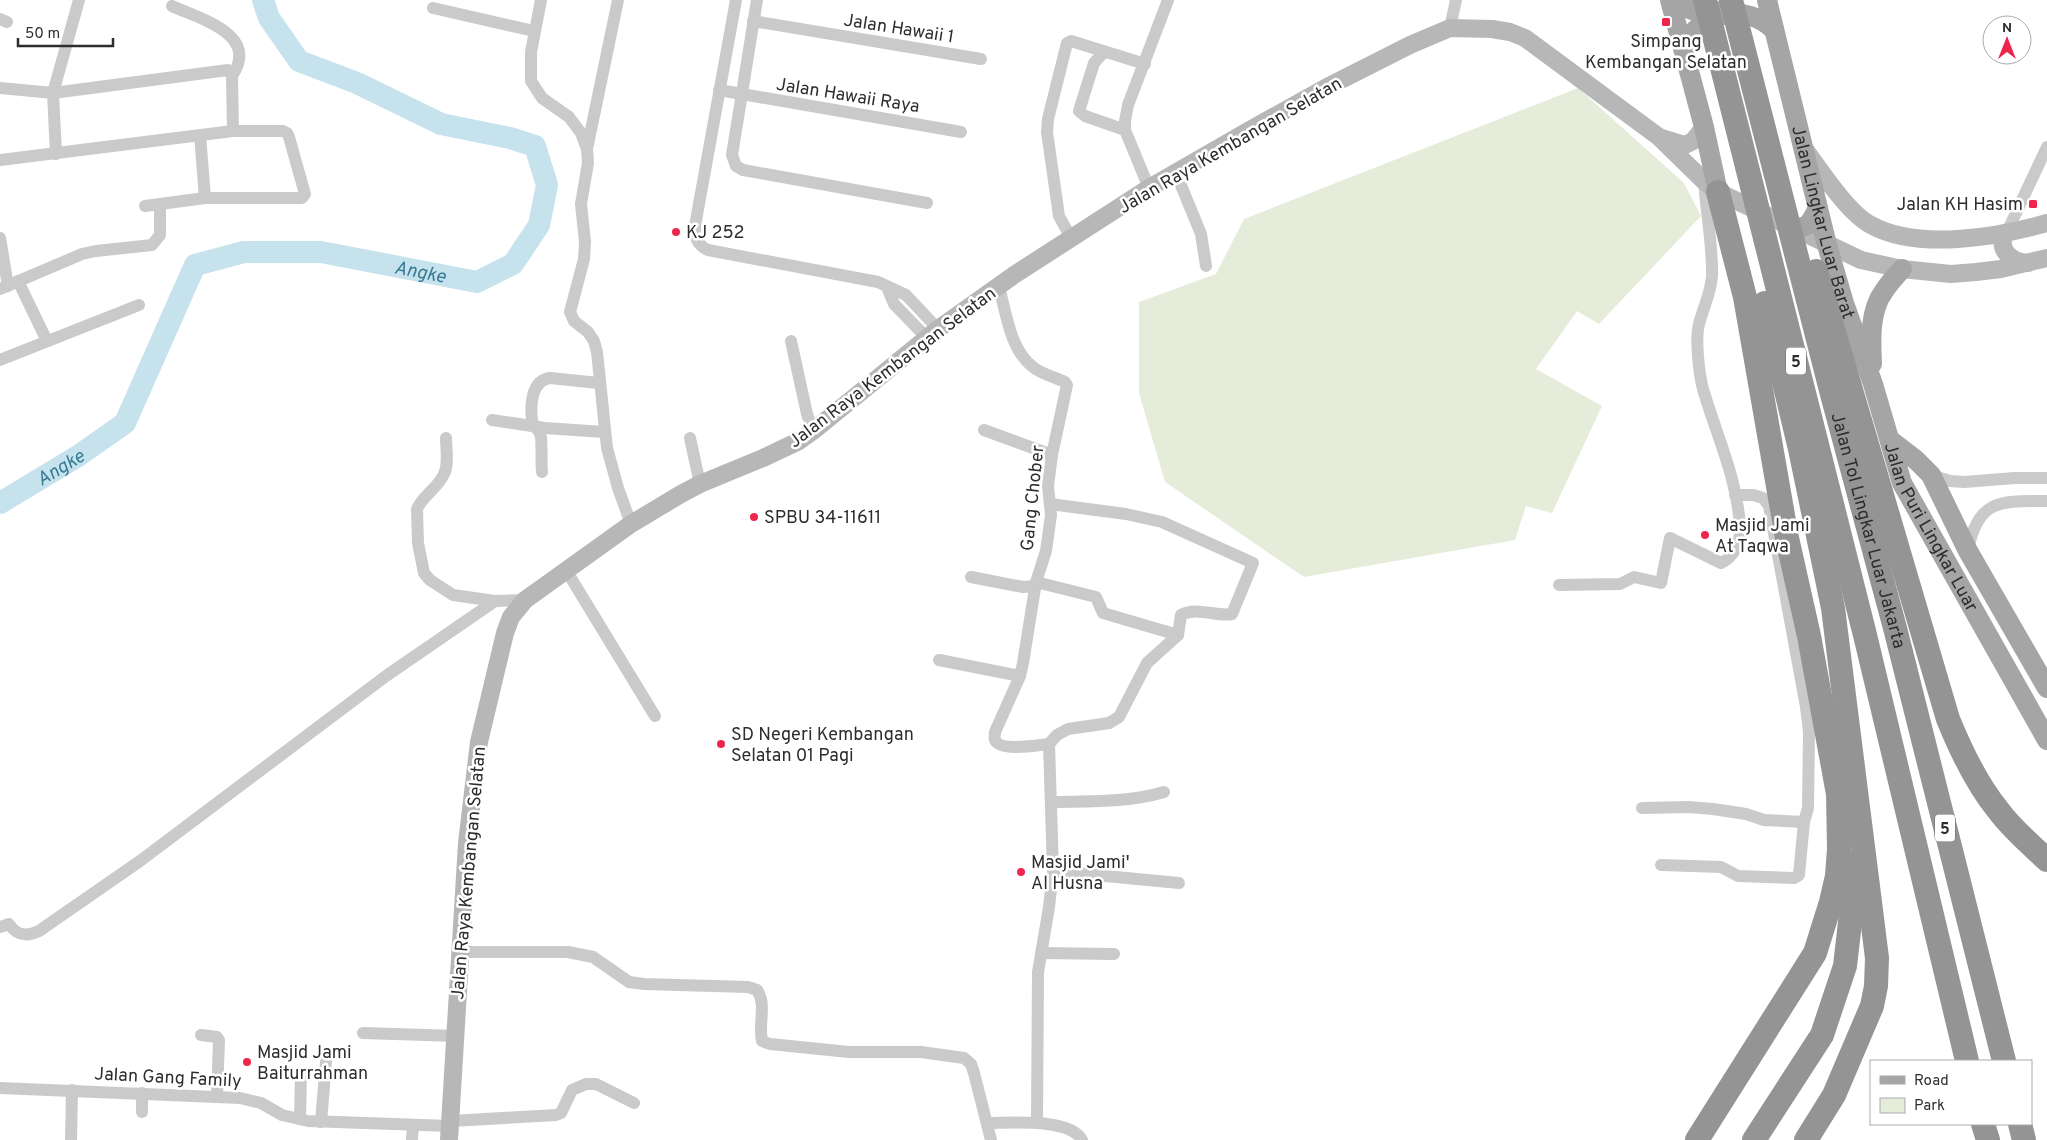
<svg xmlns="http://www.w3.org/2000/svg" width="2047" height="1140" viewBox="0 0 2047 1140" font-family="Overpass,sans-serif">
<style>
.green{fill:#e6ecda}
.lines{fill:none;stroke-linecap:round;stroke-linejoin:round}
.river{stroke:#c5e2ed;stroke-width:22}
.minor{stroke:#cacaca;stroke-width:12}
.secondary{stroke:#b7b7b7;stroke-width:18}
.primary{stroke:#a5a5a5;stroke-width:20}
.motorway{stroke:#949494;stroke-width:24}
.poi-dot{fill:#ee264c;stroke:#fff;stroke-width:2}
.labels{text-anchor:middle;stroke-width:5;stroke-linejoin:round;paint-order:stroke}
.shield{fill:#fff;stroke:#6c6c6c;stroke-width:1}
.shield-label{font-size:16px;font-weight:bold;fill:#2d2d2d}
.street-label{font-size:18px;fill:#2d2d2d;stroke:#fff}
.poi-label{font-size:18px;fill:#2d2d2d;stroke:#fff;text-anchor:start}
.water-label{font-size:19px;font-style:italic;fill:#377b94;stroke:#fff}
</style>
<rect width="100%" height="100%" fill="#fff"/>
<path class="green" d="M 1578,88 L 1684,183 L 1701,216 L 1599,324 L 1577,311 L 1536,369 L 1602,406 L 1552,513 L 1526,506 L 1515,540 L 1304,577 L 1165,482 L 1139,393 L 1139,302 L 1216,274 L 1244,219 Z"/>
<g class="lines">
<path class="river" id="s1" d="M 0,503 L 78,456 L 125,423 L 195,265 L 244,252 L 321,252 L 477,282 L 513,264 L 539,225 L 547,185 L 535,146 L 510,138 L 441,124 L 357,83 L 299,61 L 269,18 L 263,0"/>
<g class="minor">
<path d="M 79,0 L 53,93 L 228,70 L 232,76 L 233,131"/>
<path d="M 541,0 L 531,52 L 531,81 L 542,98 L 569,117 L 581,133 L 587,149 L 588,163 L 581,204 L 585,242 L 584,259 L 570,312 L 574,321 L 588,332 L 594,341 L 597,352 L 607,448 L 618,488 L 631,524"/>
<path d="M 736,0 L 695,226 C 695,238 697,245 708,250 L 878,282 L 906,295 L 938,329"/>
<path d="M 757,0 L 732,155 L 736,166 L 743,170 L 927,203"/>
<path d="M 172,6 C 200,19 260,34 232,76"/>
<path d="M 433,8 L 534,31"/>
<path d="M 0,19 L 7,22"/>
<path d="M 753,21 L 981,59"/>
<path d="M 1450,28 L 1456,0"/>
<path d="M 1104,52 L 1094,63 L 1079,111 L 1085,116 L 1125,130"/>
<path d="M 0,88 L 53,93 L 56,154"/>
<path d="M 719,90 L 961,132"/>
<path d="M 200,135 L 205,198"/>
<path d="M 587,149 L 618,0"/>
<path d="M 0,160 L 233,131 L 283,131 L 287,133 L 289,137 L 305,194 L 302,198 L 205,198 L 145,206"/>
<path d="M 1176,173 L 1201,234 L 1206,266"/>
<path d="M 1149,188 L 1125,130 L 1125,121 L 1128,105 L 1168,0"/>
<path d="M 2007,232 L 2047,147"/>
<path d="M 0,238 L 8,286"/>
<path d="M 1071,238 L 1059,216 L 1047,132 L 1048,119 L 1067,43 L 1071,41 L 1145,64"/>
<path d="M 18,281 L 47,341"/>
<path d="M 887,287 L 894,304 L 927,338"/>
<path d="M 999,287 C 1006,312 1010,350 1033,367 C 1041,374 1055,377 1065,382 L 1067,385 L 1052,455 L 1048,486 L 1051,515 L 1046,551 L 1036,582 L 1023,663 L 1020,676 L 995,732 C 995,735 994,738 995,740 C 1000,752 1038,745 1049,744"/>
<path d="M 0,289 L 82,254 L 96,251 L 152,245 L 160,235 L 160,204"/>
<path d="M 791,341 L 807,414 L 813,431"/>
<path d="M 0,360 L 139,305"/>
<path d="M 492,420 L 545,428 L 604,432"/>
<path d="M 984,430 L 1052,455"/>
<path d="M 446,438 C 446,448 449,465 444,474 C 438,488 423,495 417,509 L 418,543 L 424,573 L 430,580 L 453,595 L 495,601"/>
<path d="M 690,438 L 700,484"/>
<path d="M 542,472 C 541,461 542,448 541,437 C 540,429 533,427 532,420 C 530,404 532,380 550,378 L 599,383"/>
<path d="M 1931,475 L 1950,481 L 1964,482 L 2015,478 L 2047,478"/>
<path d="M 1968,550 C 1978,498 2002,501 2047,501"/>
<path d="M 566,570 L 655,716"/>
<path d="M 971,577 L 1023,587 L 1035,586"/>
<path d="M 1036,582 L 1096,597 L 1103,613 L 1178,635"/>
<path d="M 1559,585 L 1620,584 L 1634,577 L 1661,583 L 1670,538 L 1721,563 C 1734,557 1741,542 1740,528 C 1738,480 1716,434 1703,389 C 1699,374 1695,339 1699,324 C 1703,308 1711,293 1712,276 C 1713,247 1706,211 1704,181"/>
<path d="M 939,660 L 1020,676"/>
<path d="M 1049,744 L 1057,735 L 1068,729 L 1109,723 L 1119,717 L 1147,663 L 1178,635 L 1181,615 C 1196,606 1216,617 1232,614 L 1253,563 L 1162,522 L 1126,514 L 1050,504"/>
<path d="M 1051,802 C 1089,801 1127,803 1164,792"/>
<path d="M 1642,808 L 1689,807 L 1713,809 L 1746,814 L 1764,820 L 1804,822"/>
<path d="M 1661,865 L 1721,867 L 1738,876 L 1794,878 L 1799,875 L 1804,822 L 1808,808 L 1809,732 L 1806,707 L 1769,506 L 1763,498 L 1753,495 L 1735,495"/>
<path d="M 1053,871 L 1179,883"/>
<path d="M 0,927 L 9,924 C 17,936 26,937 39,931 L 140,861 L 386,676 L 495,601 L 525,600"/>
<path d="M 460,952 L 568,952 L 593,957 L 629,982 L 644,984 L 748,987 L 757,990 C 767,1004 758,1024 762,1041 L 770,1044 L 849,1052 L 921,1052 L 964,1058 L 971,1064 L 974,1073 L 991,1140"/>
<path d="M 1041,953 L 1114,954"/>
<path d="M 363,1033 L 456,1036"/>
<path d="M 201,1035 L 217,1037 L 219,1040 L 217,1096"/>
<path d="M 0,1088 L 240,1098 L 261,1103 L 282,1115 L 308,1121 L 450,1126"/>
<path d="M 142,1112 L 142,1093"/>
<path d="M 300,1119 L 301,1073"/>
<path d="M 451,1121 L 556,1115 L 561,1113 L 572,1090 L 586,1084 L 596,1084 L 634,1103"/>
<path d="M 321,1122 L 326,1062"/>
<path d="M 988,1123 C 1012,1123 1070,1118 1082,1140"/>
<path d="M 1037,1123 L 1038,972 L 1049,907 L 1053,871 L 1049,744"/>
<path d="M 71,1140 L 72,1090"/>
<path d="M 412,1140 L 413,1125"/>
</g>
<g class="secondary">
<path d="M 1662,138 L 1685,145 L 1693,141 L 1704,127"/>
<path d="M 1804,148 C 1820,170 1848,213 1871,225 C 1918,251 1998,237 2047,223"/>
<path d="M 2005,233 C 1997,250 2011,262 2028,263"/>
<path d="M 449,1140 L 467,843 L 479,742 L 505,633 L 511,617 L 525,600 L 631,524 L 681,494 L 700,484 L 763,458 L 799,441 L 813,431 L 938,329 L 1014,275 L 1149,188 L 1248,131 L 1327,87 L 1410,45 L 1450,28 L 1492,29 L 1510,32 L 1525,38 L 1659,137 L 1704,181 L 1718,192 L 1861,260 L 1902,269 L 1951,274 L 1976,272 L 2001,269 L 2047,258"/>
</g>
<g class="primary">
<path d="M 1670,0 L 1704,127 L 1718,192"/>
<path d="M 1676,0 C 1688,12 1705,15 1721,11"/>
<path id="s2" d="M 1767,0 L 1827,245 L 1844,303 L 1873,384 L 1902,483 L 2047,740"/>
<path d="M 1681,37 L 1684,46 C 1702,10 1746,3 1774,30"/>
<path d="M 1797,230 L 1809,224 L 1818,209"/>
<path d="M 1872,364 C 1871,341 1869,311 1884,291 C 1889,283 1896,276 1902,269"/>
<path d="M 1890,440 L 1916,460 L 1931,475 L 1968,551 L 2047,688"/>
</g>
<g class="motorway">
<path d="M 1705,0 L 1865,635 L 1967,1061"/>
<path id="s3" d="M 1731,0 L 1833,398 L 1895,628 L 2004,1061"/>
<path d="M 1816,271 L 1948,719 C 1961,751 1976,783 1998,810 C 2012,829 2030,844 2047,860"/>
<path d="M 1765,303 L 1800,449 L 1833,608 L 1877,958 L 1876,986 L 1872,1006 L 1834,1095 L 1806,1140"/>
<path d="M 1983,1124 L 1988,1140"/>
<path d="M 2020,1124 L 2024,1140"/>
<path d="M 1697,1140 L 1815,953 L 1831,902 L 1837,876 L 1839,849 L 1838,794 L 1809,636 L 1787,538 L 1745,297 L 1718,192"/>
<path d="M 1754,1140 L 1822,1035 L 1845,966 L 1857,861"/>
</g>
</g>
<g class="poi-dot">
<rect x="1661" y="17" width="10" height="10" rx="2.5"/>
<rect x="2028" y="199" width="10" height="10" rx="2.5"/>
<circle cx="676" cy="232" r="5"/>
<circle cx="754" cy="517" r="5"/>
<circle cx="1705" cy="535" r="5"/>
<circle cx="721" cy="744" r="5"/>
<circle cx="1021" cy="872" r="5"/>
<circle cx="247" cy="1062" r="5"/>
</g>
<g class="labels">
<g class="shield">
<rect x="1786" y="347.5" width="20" height="27" rx="4"/>
<rect x="1935" y="814.5" width="20" height="27" rx="4"/>
</g>
<g class="shield-label">
<text x="1796" y="367">5</text>
<text x="1945" y="834">5</text>
</g>
<g class="street-label">
<text transform="translate(899 28) rotate(9)" y="6">Jalan Hawaii 1</text>
<text transform="translate(848 95) rotate(9)" y="6">Jalan Hawaii Raya</text>
<text transform="translate(1230 145) rotate(-30)" y="6">Jalan Raya Kembangan Selatan</text>
<text dy="6" stroke="none"><textPath href="#s2" startOffset="229">Jalan Lingkar Luar Barat</textPath></text>
<text transform="translate(892 367) rotate(-37)" y="6">Jalan Raya Kembangan Selatan</text>
<text transform="translate(1032 498) rotate(-84)" y="6">Gang Chober</text>
<text dy="6" stroke="none"><textPath href="#s3" startOffset="548">Jalan Tol Lingkar Luar Jakarta</textPath></text>
<text dy="6" stroke="none"><textPath href="#s2" startOffset="554">Jalan Puri Lingkar Luar</textPath></text>
<text transform="translate(468 873) rotate(-85)" y="6">Jalan Raya Kembangan Selatan</text>
<text transform="translate(168 1077) rotate(3)" y="6">Jalan Gang Family</text>
</g>
<g class="poi-label">
<text x="1666" y="47" text-anchor="middle">Simpang<tspan x="1666" dy="21">Kembangan Selatan</tspan></text>
<text x="2023" y="210" text-anchor="end">Jalan KH Hasim</text>
<text x="686" y="238">KJ 252</text>
<text x="764" y="523">SPBU 34-11611</text>
<text x="1715" y="531">Masjid Jami<tspan x="1715" dy="21">At Taqwa</tspan></text>
<text x="731" y="740">SD Negeri Kembangan<tspan x="731" dy="21">Selatan 01 Pagi</tspan></text>
<text x="1031" y="868">Masjid Jami'<tspan x="1031" dy="21">Al Husna</tspan></text>
<text x="257" y="1058">Masjid Jami<tspan x="257" dy="21">Baiturrahman</tspan></text>
</g>
<g class="water-label">
<text dy="7" stroke="none"><textPath href="#s1" startOffset="550">Angke</textPath></text>
<text dy="7" stroke="none"><textPath href="#s1" startOffset="70">Angke</textPath></text>
</g>
</g>
<rect x="1870" y="1060" width="162" height="65" fill="#ffffff" stroke="#ababab"/>
<rect x="1880" y="1076" width="25" height="8" fill="#a5a5a5" stroke="#ababab"/>
<text x="1914" y="1085" font-size="15" fill="#2d2d2d">Road</text>
<rect x="1880" y="1098" width="25" height="15" fill="#e6ecda" stroke="#ababab"/>
<text x="1914" y="1110" font-size="15" fill="#2d2d2d">Park</text>
<g transform="translate(2007 40)"><circle r="24" fill="#ffffff" stroke="#ababab"/>
<path d="M0-4L9 19L0 12L-9 19Z" fill="#ee264c"/>
<text y="-8" font-size="14" font-weight="bold" text-anchor="middle" fill="#2d2d2d">N</text>
</g>
<path d="M18 38v8h95v-8" fill="none" stroke="#2d2d2d" stroke-width="2.5"/>
<text x="25" y="38" font-size="15" fill="#2d2d2d" stroke="#ffffff" stroke-width="4" paint-order="stroke">50 m</text>
</svg>
